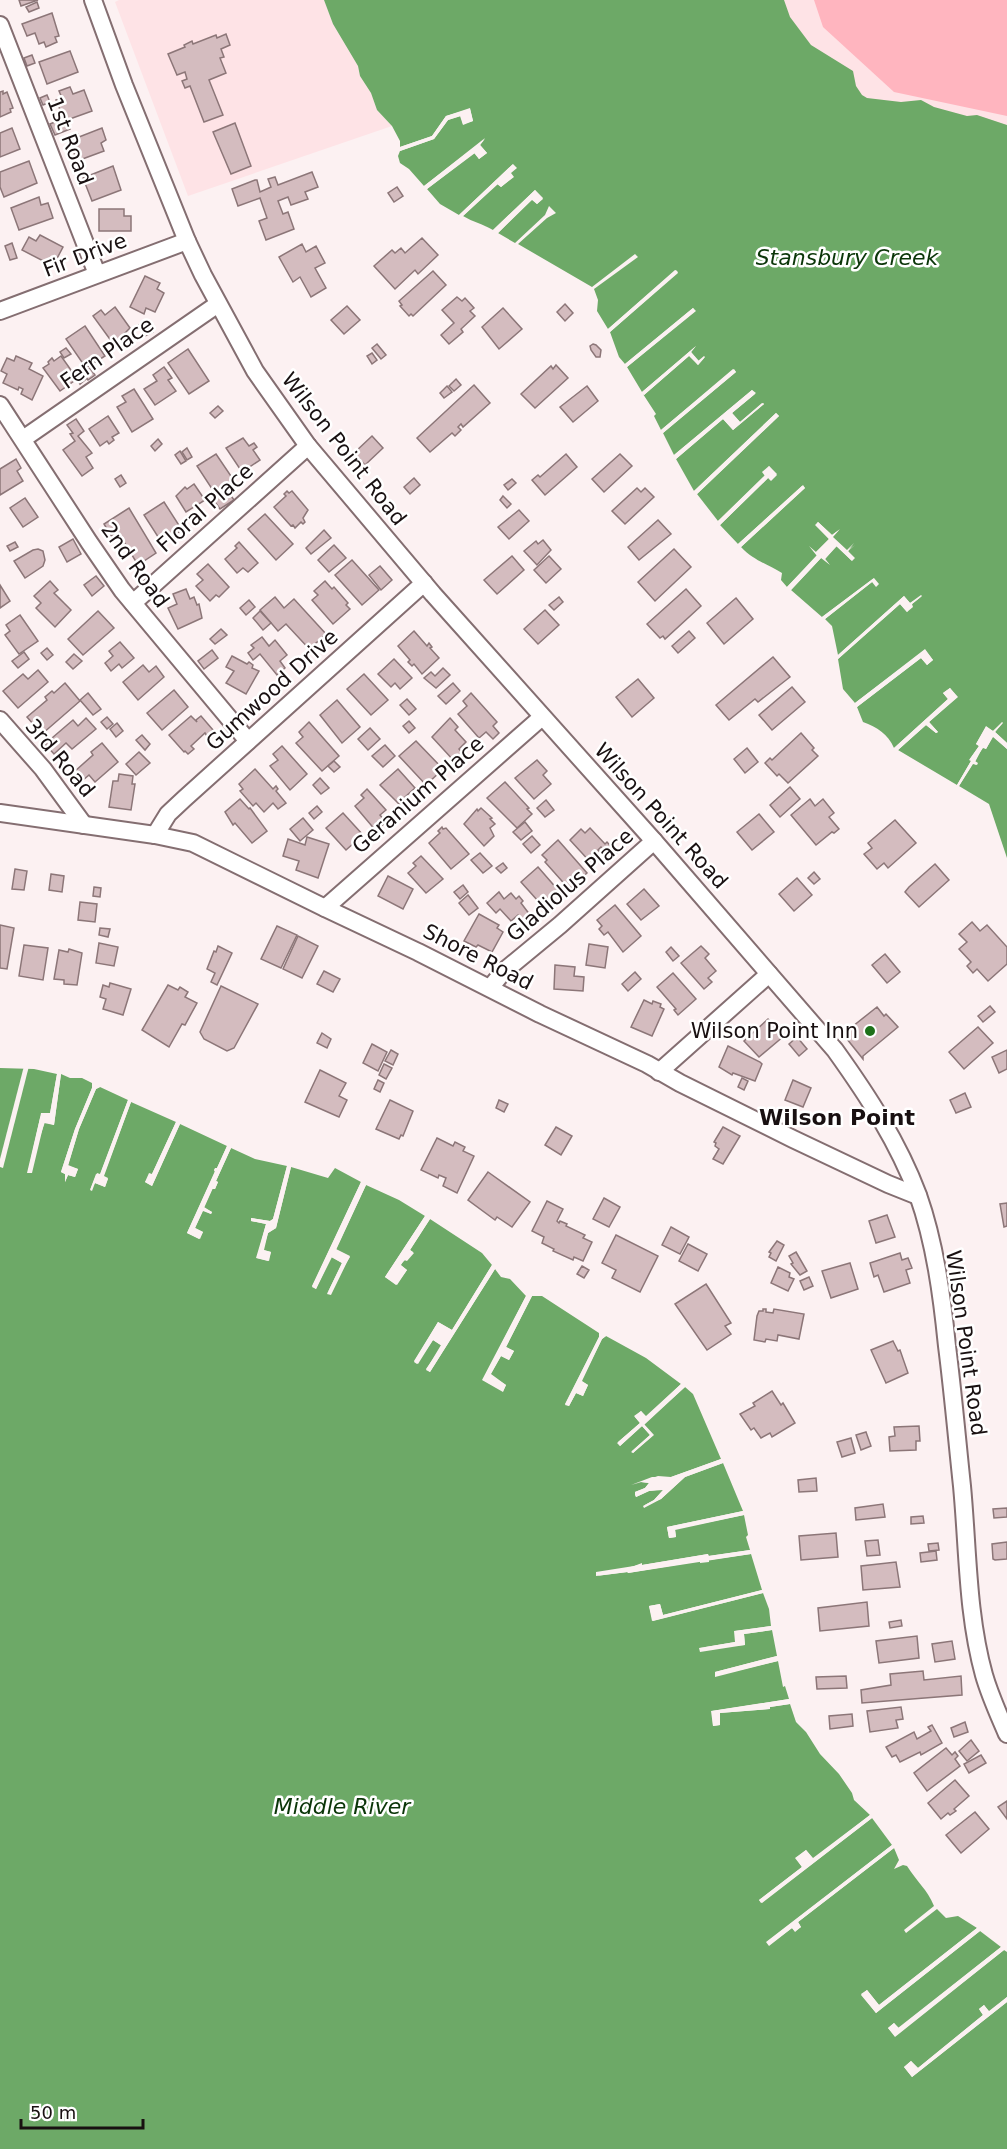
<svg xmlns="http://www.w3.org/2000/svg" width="1007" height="2149" viewBox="0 0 1007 2149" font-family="'DejaVu Sans',sans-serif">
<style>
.built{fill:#fee3e6}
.green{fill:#ffb5bf}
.water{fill:#6da967}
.pier{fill:#fcf1f2}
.building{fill:#d4bcbf;stroke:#8c7678;stroke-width:1.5}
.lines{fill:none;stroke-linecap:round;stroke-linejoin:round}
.minor-casing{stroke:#846e71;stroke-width:20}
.minor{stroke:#fff;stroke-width:16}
.poi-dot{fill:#1d711a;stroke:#fff;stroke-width:2}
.labels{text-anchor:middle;stroke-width:5;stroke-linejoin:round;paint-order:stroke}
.street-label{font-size:21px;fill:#181011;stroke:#fff}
.poi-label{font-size:21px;fill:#181011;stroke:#fff;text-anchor:end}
.water-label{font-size:22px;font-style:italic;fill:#0b3609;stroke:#fff}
.neighbourhood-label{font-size:22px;font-weight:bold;fill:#181011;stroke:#fff}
</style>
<rect width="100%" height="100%" fill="#fcf1f2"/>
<g class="built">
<path d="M 119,0 L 324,0 L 333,24 L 358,66 L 360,76 L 371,93 L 377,110 L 392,126 L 188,196 L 115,2 Z"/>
<path d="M 775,0 L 1007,0 L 1007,141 L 866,108 L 795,46 Z"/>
</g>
<path class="green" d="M 814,0 L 1007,0 L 1007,116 L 894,92 L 823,27 Z"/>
<g class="water">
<path d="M 324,0 L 784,0 L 790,17 L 811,45 L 853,71 L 856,86 L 862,95 L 867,98 L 901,102 L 921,100 L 934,107 L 967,116 L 977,115 L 1007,125 L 1007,743 L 995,732 L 1003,722 L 993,731 L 986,727 L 976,744 L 979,746 L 970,759 L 971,761 L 957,785 L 898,750 L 926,725 L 936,733 L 938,732 L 929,722 L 957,697 L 950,688 L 943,693 L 948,699 L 894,748 C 888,734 877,727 863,722 L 857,707 L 921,658 L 927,665 L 933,660 L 925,650 L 855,703 L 843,689 L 838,659 L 900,604 L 907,612 L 912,604 L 922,596 L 910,603 L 904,596 L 838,655 L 832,626 L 825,619 L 872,582 L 874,578 L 822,617 L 791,590 L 822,557 L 830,565 L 825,559 L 837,546 L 852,561 L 848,551 L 855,545 L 847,551 L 832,537 L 839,530 L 832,535 L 818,522 L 816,525 L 829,539 L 816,552 L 817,555 L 787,587 L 781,580 L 782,573 C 767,564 753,560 741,547 L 805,488 L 802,486 L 738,544 L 720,525 L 768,478 L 777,474 L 769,466 L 765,475 L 718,521 L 697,494 L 779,416 L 776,413 L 694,491 L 676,459 L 723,419 L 733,430 L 764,404 L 762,403 L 740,422 L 732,413 L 755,394 L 752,390 L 674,455 L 663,433 L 736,372 L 733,369 L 661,430 L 654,416 L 656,414 L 643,394 L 644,395 L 690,355 L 698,365 L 705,357 L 699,361 L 691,352 L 696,346 L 642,392 L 627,367 L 695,311 L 693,308 L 625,364 L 619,357 L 610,332 L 678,272 L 675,270 L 608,329 L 597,311 L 598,300 L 594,289 L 638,257 L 635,254 L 592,287 L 518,244 L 547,218 L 556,213 L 549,206 L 545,215 L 515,243 L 498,233 L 532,199 L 537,204 L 543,199 L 535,190 L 493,230 C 483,224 473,222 463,216 L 498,184 L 501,187 L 513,177 L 510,173 L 513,164 L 459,215 L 440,204 L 427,189 L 475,153 L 479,159 L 487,153 L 480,145 L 485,139 L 424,186 L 409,169 L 400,163 L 398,156 L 400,151 L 434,139 L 448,120 L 461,116 L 463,124 L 473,121 L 470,109 L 446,116 L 432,136 L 400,147 L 400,141 L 392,126 L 377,110 L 371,93 L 360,76 L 358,66 L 333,24 Z"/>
<path d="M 993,736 L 1007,749 L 1007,858 L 989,804 L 959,786 L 973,763 L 976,765 L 975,762 L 983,747 L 986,749 Z"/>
<path d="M 0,1068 L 34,1069 L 57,1074 L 50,1114 L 42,1113 L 40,1118 L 28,1172 L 45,1122 L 54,1125 L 61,1074 L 70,1078 L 82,1078 L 92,1083 L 92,1088 L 75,1129 L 61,1172 L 65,1174 L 65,1182 L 68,1175 L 75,1177 L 78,1169 L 68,1166 L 79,1129 L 96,1089 L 100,1087 L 128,1100 L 100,1175 L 96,1174 L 90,1190 L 95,1183 L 105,1187 L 108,1179 L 103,1177 L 131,1102 L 176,1122 L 152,1174 L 145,1182 L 152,1186 L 180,1124 L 227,1146 L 217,1168 L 214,1170 L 215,1171 L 187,1233 L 199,1239 L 203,1232 L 195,1228 L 203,1210 L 211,1214 L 212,1212 L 204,1208 L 213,1188 L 215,1189 L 218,1182 L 216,1181 L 231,1148 L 255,1159 L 287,1166 L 273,1219 L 270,1221 L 251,1218 L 251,1221 L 266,1224 L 257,1258 L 269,1261 L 271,1252 L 263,1250 L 268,1233 L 276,1228 L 291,1167 L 328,1178 L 335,1168 L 361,1182 L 312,1286 L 316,1289 L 331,1257 L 342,1263 L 327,1294 L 350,1257 L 336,1250 L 366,1185 L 399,1200 L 425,1216 L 385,1277 L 396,1285 L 407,1270 L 400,1265 L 413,1252 L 410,1250 L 430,1219 L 482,1253 L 492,1265 L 452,1330 L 438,1322 L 414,1361 L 418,1364 L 433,1340 L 442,1346 L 426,1369 L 430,1372 L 495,1269 L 501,1277 L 510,1279 L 526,1296 L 483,1380 L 503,1391 L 506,1385 L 490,1375 L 501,1356 L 509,1360 L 514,1351 L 506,1347 L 532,1296 L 542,1296 L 599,1333 L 599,1337 L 565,1404 L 569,1406 L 576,1393 L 583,1396 L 588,1385 L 581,1381 L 602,1339 L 606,1336 L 646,1358 L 681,1384 L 646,1417 L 641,1411 L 635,1417 L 640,1423 L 618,1442 L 620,1446 L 642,1426 L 650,1435 L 632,1451 L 633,1453 L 653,1435 L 644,1425 L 685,1387 L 693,1394 L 721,1459 L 671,1477 L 658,1476 L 632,1485 L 641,1482 L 649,1483 L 645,1488 L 635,1492 L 636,1497 L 649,1491 L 664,1489 L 654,1500 L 643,1506 L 661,1499 L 685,1477 L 723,1463 L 743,1511 L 667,1527 L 669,1538 L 676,1537 L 675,1530 L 744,1515 L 748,1535 L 746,1537 L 750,1550 L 708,1556 L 708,1554 L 642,1565 L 642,1564 L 596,1576 L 628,1572 L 628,1573 L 751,1554 L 762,1590 L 663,1615 L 660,1604 L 649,1606 L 653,1621 L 763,1593 L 769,1609 L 771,1626 L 735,1631 L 735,1642 L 700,1648 L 745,1645 L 744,1634 L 772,1630 L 777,1656 L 715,1672 L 715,1676 L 778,1661 L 783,1687 L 785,1686 L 789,1699 L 712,1711 L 713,1726 L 720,1725 L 719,1713 L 769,1709 L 770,1707 L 790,1704 L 796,1722 L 806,1732 L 820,1754 L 839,1774 L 852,1793 L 854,1800 L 870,1815 L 813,1859 L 806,1850 L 796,1858 L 802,1867 L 759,1900 L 762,1903 L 872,1818 L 892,1845 L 767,1942 L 769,1945 L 792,1928 L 795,1931 L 801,1927 L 798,1922 L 894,1848 L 899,1860 L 894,1869 L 903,1865 L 907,1866 C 917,1882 927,1889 934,1906 L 904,1930 L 906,1933 L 937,1909 L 946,1918 L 958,1916 L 977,1928 L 879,2005 L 867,1990 L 861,1995 L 876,2013 L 980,1931 L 1001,1947 L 898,2028 L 894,2023 L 888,2028 L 895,2036 L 1004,1950 L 1007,1952 L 1007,1997 L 989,2012 L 984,2005 L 979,2009 L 983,2015 L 918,2068 L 911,2061 L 904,2067 L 912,2077 L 1007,2002 L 1007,2149 L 0,2149 Z"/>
</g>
<g class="pier">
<path d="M 470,108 L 473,121 L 463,125 L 460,116 L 448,120 L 434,139 L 400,151 L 400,147 L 432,136 L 446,116 Z"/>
<path d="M 485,138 L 480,145 L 487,153 L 479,159 L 474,153 L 427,189 L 424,186 Z"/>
<path d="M 513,164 L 517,168 L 511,173 L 514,177 L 501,187 L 497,184 L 463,216 L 459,215 Z"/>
<path d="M 535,190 L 543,198 L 537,204 L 532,200 L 498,233 L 493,230 Z"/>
<path d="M 676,270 L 678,273 L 610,332 L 608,329 Z"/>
<path d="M 693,308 L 696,311 L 627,367 L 625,364 Z"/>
<path d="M 696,346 L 691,352 L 698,361 L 704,356 L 705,357 L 698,365 L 689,356 L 644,395 L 642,392 Z"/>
<path d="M 734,369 L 736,372 L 663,433 L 661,430 Z"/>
<path d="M 752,390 L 756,393 L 732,413 L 740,422 L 763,403 L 764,404 L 733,430 L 723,419 L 676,459 L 674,455 Z"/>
<path d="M 776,413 L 779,416 L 697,494 L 694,491 Z"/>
<path d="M 769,466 L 777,475 L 771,481 L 768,478 L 720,525 L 718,521 L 765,476 L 762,472 Z"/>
<path d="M 803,485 L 805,488 L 741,547 L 738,544 Z"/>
<path d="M 818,522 L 832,535 L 840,529 L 833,537 L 847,550 L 854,543 L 848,551 L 855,558 L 852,561 L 836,546 L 825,559 L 830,565 L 821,558 L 791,590 L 787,587 L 817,556 L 809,546 L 816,552 L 829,539 L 815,525 Z"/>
<path d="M 874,578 L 879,584 L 876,587 L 872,582 L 825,619 L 822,617 Z"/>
<path d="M 921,595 L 922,596 L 912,604 L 913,607 L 907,612 L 900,604 L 838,659 L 838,655 L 904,596 L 910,603 Z"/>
<path d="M 925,649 L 933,660 L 927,665 L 921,658 L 857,707 L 855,703 Z"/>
<path d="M 950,688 L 958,697 L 929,722 L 938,732 L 936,733 L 926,725 L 898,750 L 894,748 L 948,699 L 943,693 Z"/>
<path d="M 1002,722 L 1003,723 L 995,732 L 1007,743 L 1007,749 L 993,737 L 986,749 L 983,748 L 978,755 L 975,761 L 978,763 L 977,765 L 973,764 L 959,786 L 957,785 L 971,761 L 969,760 L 979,746 L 976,744 L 986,726 L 993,731 Z"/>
<path d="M 24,1066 L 29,1066 L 3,1168 L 0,1167 L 0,1159 Z"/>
<path d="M 57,1074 L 61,1074 L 54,1125 L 44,1123 L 32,1173 L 27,1173 L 40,1118 L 41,1113 L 50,1113 Z"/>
<path d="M 92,1083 L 100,1087 L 96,1089 L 79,1129 L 68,1165 L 78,1169 L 75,1177 L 68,1175 L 65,1182 L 65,1174 L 61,1172 L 75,1129 L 92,1088 Z"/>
<path d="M 128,1100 L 131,1102 L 104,1176 L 108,1178 L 105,1187 L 95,1183 L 92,1191 L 90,1190 L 97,1173 L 100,1174 Z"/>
<path d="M 176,1122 L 180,1124 L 152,1186 L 145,1182 L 149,1173 L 152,1174 Z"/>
<path d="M 227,1146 L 231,1148 L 216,1181 L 218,1182 L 215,1189 L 212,1189 L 204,1207 L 212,1212 L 211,1214 L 203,1211 L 195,1228 L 203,1232 L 200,1239 L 187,1233 L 215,1172 L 214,1170 L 215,1168 L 217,1168 Z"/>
<path d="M 287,1166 L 291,1167 L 276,1228 L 268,1233 L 264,1250 L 271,1252 L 268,1261 L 256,1258 L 266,1224 L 251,1221 L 251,1218 L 270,1221 L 273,1219 Z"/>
<path d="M 361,1182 L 366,1185 L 336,1249 L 350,1256 L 331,1295 L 327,1294 L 342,1263 L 332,1257 L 316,1289 L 312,1287 Z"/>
<path d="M 425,1216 L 428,1217 L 389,1276 L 396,1281 L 403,1271 L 398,1267 L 398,1264 L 402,1258 L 406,1258 L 409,1254 L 407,1249 L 428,1217 L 430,1219 L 410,1250 L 414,1253 L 407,1261 L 404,1260 L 401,1265 L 407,1270 L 397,1285 L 385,1277 Z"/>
<path d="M 492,1265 L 495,1269 L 430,1372 L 426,1370 L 441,1345 L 433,1340 L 417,1364 L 414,1362 L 438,1322 L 452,1330 Z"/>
<path d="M 526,1296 L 532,1296 L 506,1347 L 514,1351 L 509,1360 L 501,1356 L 491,1374 L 506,1385 L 503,1392 L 482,1380 Z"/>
<path d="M 599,1333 L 606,1336 L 602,1339 L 582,1381 L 588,1385 L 583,1396 L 576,1393 L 569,1406 L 565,1405 L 599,1337 Z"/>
<path d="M 681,1384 L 685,1387 L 644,1424 L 654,1435 L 633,1453 L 631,1452 L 650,1435 L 642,1426 L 620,1446 L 617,1443 L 640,1423 L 634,1416 L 641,1411 L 646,1416 Z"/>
<path d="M 721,1459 L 723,1463 L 685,1477 L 661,1499 L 644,1508 L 643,1506 L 654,1500 L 663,1490 L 649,1491 L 636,1497 L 635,1495 L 635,1492 L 645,1488 L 649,1483 L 641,1482 L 631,1485 L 652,1477 L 671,1477 Z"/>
<path d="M 743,1511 L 744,1515 L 675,1529 L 676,1537 L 669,1538 L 667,1527 Z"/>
<path d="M 750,1550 L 751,1554 L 709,1560 L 709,1562 L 700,1563 L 700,1561 L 628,1573 L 627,1572 L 596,1576 L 596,1572 L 634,1566 L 642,1563 L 642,1565 L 708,1554 L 709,1556 Z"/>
<path d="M 762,1590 L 763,1593 L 652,1621 L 649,1606 L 660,1604 L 663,1615 Z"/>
<path d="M 771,1626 L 772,1630 L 744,1634 L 745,1645 L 700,1652 L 699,1648 L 735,1642 L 734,1631 Z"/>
<path d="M 777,1656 L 778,1661 L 715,1677 L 715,1672 Z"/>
<path d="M 789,1699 L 790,1704 L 770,1707 L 770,1709 L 720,1713 L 720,1725 L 713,1726 L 711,1711 Z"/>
<path d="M 870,1815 L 872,1818 L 761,1903 L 759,1900 L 802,1867 L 795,1858 L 806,1850 L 813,1858 Z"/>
<path d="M 892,1845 L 894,1848 L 798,1922 L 801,1927 L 795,1932 L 792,1928 L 769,1946 L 766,1942 Z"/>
<path d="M 977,1928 L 980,1931 L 876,2013 L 861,1994 L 867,1990 L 879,2005 Z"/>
<path d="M 1001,1947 L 1004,1950 L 895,2037 L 888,2028 L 894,2023 L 899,2028 Z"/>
<path d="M 1007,1997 L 1007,2002 L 912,2077 L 904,2067 L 911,2061 L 918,2068 L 983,2015 L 979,2009 L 984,2005 L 989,2011 Z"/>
</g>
<g class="building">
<path d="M 19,0 L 38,0 L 21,6 Z"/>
<path d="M 37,2 L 39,8 L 29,12 L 26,7 Z"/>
<path d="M 52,13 L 59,36 L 55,37 L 57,42 L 46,47 L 44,42 L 39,44 L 35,33 L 27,36 L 22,24 Z"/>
<path d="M 226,34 L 230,45 L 221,49 L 224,57 L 220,58 L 226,73 L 209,80 L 223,115 L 204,122 L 190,86 L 185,88 L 182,81 L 187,79 L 185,72 L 177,75 L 168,54 L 185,47 L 184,45 L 192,41 L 193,44 L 216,35 L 217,38 Z"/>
<path d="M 70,51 L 78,72 L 47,84 L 39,62 Z"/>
<path d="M 32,55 L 35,63 L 27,66 L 24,58 Z"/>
<path d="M 70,87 L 73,94 L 84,90 L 92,111 L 67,120 L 64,111 L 61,112 L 56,100 L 62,98 L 59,91 Z"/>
<path d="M 3,91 L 3,94 L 7,92 L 13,108 L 10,109 L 11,112 L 0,117 L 0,92 Z"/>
<path d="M 47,95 L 50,102 L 43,105 L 40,98 Z"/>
<path d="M 65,118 L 70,129 L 55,135 L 50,124 Z"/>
<path d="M 235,123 L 251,166 L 231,174 L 213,132 Z"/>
<path d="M 12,128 L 20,149 L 0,157 L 0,133 Z"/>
<path d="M 102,128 L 106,140 L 101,143 L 104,151 L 77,161 L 69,140 L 74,138 L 73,136 L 78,134 L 79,137 Z"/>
<path d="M 29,161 L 37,183 L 4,197 L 0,187 L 0,172 Z"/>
<path d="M 113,166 L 121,190 L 92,201 L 83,178 Z"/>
<path d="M 312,172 L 318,187 L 305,192 L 308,199 L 291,205 L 288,197 L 278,201 L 283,214 L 288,212 L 294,229 L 266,240 L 259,221 L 267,218 L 260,198 L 238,206 L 232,189 L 255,180 L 257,180 L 260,192 L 271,187 L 268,179 L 275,177 L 278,185 Z"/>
<path d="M 397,187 L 403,196 L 394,202 L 388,193 Z"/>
<path d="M 39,197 L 41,205 L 48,203 L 53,218 L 19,230 L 11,208 Z"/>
<path d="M 99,209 L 124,209 L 124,216 L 131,216 L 131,231 L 99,231 Z"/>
<path d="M 40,235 L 63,247 L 53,266 L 22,250 L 29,237 L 36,241 Z"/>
<path d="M 422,238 L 438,255 L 418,274 L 415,270 L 395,289 L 374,266 L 392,250 L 395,253 L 401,248 L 405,253 Z"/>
<path d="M 12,243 L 17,258 L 10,260 L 5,246 Z"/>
<path d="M 302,244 L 306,252 L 316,246 L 325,263 L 315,268 L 326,288 L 311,297 L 300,277 L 293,282 L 279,257 Z"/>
<path d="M 433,271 L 446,285 L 413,316 L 411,314 L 409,316 L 400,306 L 402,305 L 399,301 Z"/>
<path d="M 145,276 L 160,283 L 157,289 L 164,293 L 155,312 L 146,308 L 144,314 L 130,307 Z"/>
<path d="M 457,297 L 462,301 L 465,298 L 474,308 L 470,311 L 475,316 L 461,329 L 463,332 L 449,344 L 441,335 L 454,323 L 442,310 Z"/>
<path d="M 565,304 L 573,313 L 565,321 L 557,312 Z"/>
<path d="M 347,306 L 360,320 L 344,334 L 331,320 Z"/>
<path d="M 115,307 L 130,328 L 115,343 L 114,340 L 112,342 L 93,316 L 101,310 L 105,315 Z"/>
<path d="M 503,308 L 522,329 L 499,349 L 482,327 Z"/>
<path d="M 147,321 L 153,332 L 145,336 L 139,325 Z"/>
<path d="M 85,326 L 105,356 L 86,368 L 66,339 Z"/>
<path d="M 377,344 L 386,355 L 381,359 L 372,348 Z"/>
<path d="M 593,344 L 596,345 L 601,350 L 600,357 L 596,357 L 591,350 L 590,346 Z"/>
<path d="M 66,348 L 71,354 L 64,358 L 60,352 Z"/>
<path d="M 188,349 L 209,381 L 189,394 L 168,363 Z"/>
<path d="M 372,353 L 377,360 L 372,364 L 367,356 Z"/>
<path d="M 16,356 L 32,363 L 29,369 L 43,376 L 32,400 L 21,394 L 23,389 L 19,387 L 18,390 L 3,383 L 7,374 L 1,371 L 7,358 L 14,361 Z"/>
<path d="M 61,356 L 73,373 L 79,369 L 86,379 L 80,384 L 77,379 L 60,391 L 43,368 L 49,364 L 48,362 L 52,358 L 54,361 Z"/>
<path d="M 556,365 L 568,378 L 535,408 L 521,394 L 551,366 L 553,369 Z"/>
<path d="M 164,367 L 172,378 L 168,380 L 176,391 L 155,405 L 144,389 L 157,381 L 153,375 Z"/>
<path d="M 90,368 L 95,375 L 88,380 L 83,373 Z"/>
<path d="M 456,379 L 461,385 L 454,391 L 449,386 Z"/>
<path d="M 474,385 L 490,403 L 463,427 L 461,424 L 458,427 L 461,430 L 455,436 L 452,433 L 430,452 L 417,438 Z"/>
<path d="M 447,386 L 452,392 L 444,398 L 440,393 Z"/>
<path d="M 587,386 L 598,401 L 573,422 L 560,407 Z"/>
<path d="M 134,389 L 153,419 L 132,432 L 117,407 L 126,402 L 122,396 Z"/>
<path d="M 218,406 L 223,411 L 215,418 L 210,413 Z"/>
<path d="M 108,416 L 119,433 L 112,437 L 114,440 L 109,444 L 107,441 L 100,446 L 89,429 Z"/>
<path d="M 76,419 L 84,431 L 78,436 L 92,453 L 86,457 L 93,468 L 82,476 L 63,450 L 75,441 L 70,434 L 73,433 L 67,425 Z"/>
<path d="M 372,436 L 383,448 L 365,465 L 354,453 Z"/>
<path d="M 243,438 L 249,446 L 254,443 L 257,447 L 253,450 L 260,460 L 242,472 L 226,448 Z"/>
<path d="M 158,439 L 162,444 L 155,451 L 151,446 Z"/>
<path d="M 187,448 L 192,457 L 187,460 L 182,452 Z"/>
<path d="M 180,451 L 186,461 L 181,464 L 175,455 Z"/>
<path d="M 216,454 L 235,482 L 216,495 L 197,466 Z"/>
<path d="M 566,454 L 577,467 L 545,495 L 532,480 L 538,475 L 540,477 Z"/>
<path d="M 620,454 L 632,466 L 604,492 L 592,479 Z"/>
<path d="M 16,459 L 21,468 L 17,471 L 23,481 L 0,495 L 0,469 Z"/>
<path d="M 121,475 L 126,483 L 120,487 L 115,479 Z"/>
<path d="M 414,478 L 420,485 L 410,494 L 404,487 Z"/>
<path d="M 512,479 L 516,483 L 508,490 L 504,485 Z"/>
<path d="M 194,484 L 205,500 L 186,512 L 176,496 L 185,487 L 187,489 Z"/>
<path d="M 226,488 L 234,500 L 220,509 L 212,498 Z"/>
<path d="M 637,488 L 641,492 L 645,488 L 654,497 L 625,524 L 612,511 Z"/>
<path d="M 287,491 L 289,493 L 292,491 L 308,510 L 303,518 L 305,522 L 303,524 L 301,522 L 295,528 L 293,525 L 291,526 L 274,507 L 286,496 L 284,494 Z"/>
<path d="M 503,496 L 511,504 L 507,508 L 500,500 Z"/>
<path d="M 25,498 L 38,517 L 23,527 L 10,508 Z"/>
<path d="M 164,502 L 182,530 L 162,543 L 144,515 Z"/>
<path d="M 129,508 L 156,553 L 138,565 L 118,532 L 111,536 L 104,524 Z"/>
<path d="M 519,510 L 529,521 L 509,539 L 498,527 Z"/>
<path d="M 265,514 L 293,544 L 276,560 L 248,529 Z"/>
<path d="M 658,520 L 671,534 L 639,560 L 628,547 Z"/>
<path d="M 324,530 L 331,538 L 311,554 L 306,548 Z"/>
<path d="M 73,539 L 81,554 L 67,562 L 59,547 Z"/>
<path d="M 543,540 L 551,550 L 537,565 L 524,551 L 536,541 L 538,544 Z"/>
<path d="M 15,542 L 18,547 L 10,551 L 7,546 Z"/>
<path d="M 239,542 L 258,563 L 248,572 L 243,568 L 237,573 L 225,559 L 237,548 L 235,546 Z"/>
<path d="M 334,545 L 346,558 L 329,572 L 318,560 Z"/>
<path d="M 38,549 L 43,551 L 45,560 L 43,566 L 25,578 L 14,561 L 33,550 Z"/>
<path d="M 674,549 L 691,567 L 655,601 L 638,582 Z"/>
<path d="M 512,556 L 524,570 L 497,594 L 484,580 Z"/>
<path d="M 549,556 L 561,569 L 546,583 L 534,570 Z"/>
<path d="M 352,560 L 379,590 L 362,605 L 335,575 Z"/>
<path d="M 208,564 L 229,587 L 219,597 L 216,595 L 210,601 L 196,586 L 203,580 L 197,574 Z"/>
<path d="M 380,566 L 392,580 L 381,590 L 369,575 Z"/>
<path d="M 96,576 L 104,586 L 92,596 L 84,585 Z"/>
<path d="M 50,581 L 58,590 L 54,593 L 71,610 L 55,627 L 36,608 L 41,603 L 34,596 Z"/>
<path d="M 325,581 L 332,589 L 334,587 L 348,603 L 346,605 L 350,609 L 333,624 L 312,600 L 318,595 L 314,591 Z"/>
<path d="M 0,585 L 10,601 L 0,608 Z"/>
<path d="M 186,589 L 190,599 L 194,597 L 197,605 L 199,604 L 202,618 L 178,629 L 168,608 L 177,604 L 173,594 Z"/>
<path d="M 686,589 L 701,606 L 665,639 L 663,636 L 660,638 L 647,624 Z"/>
<path d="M 275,597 L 284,608 L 294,599 L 326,634 L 315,644 L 319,647 L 313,653 L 286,624 L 278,631 L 260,610 Z"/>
<path d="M 559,597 L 563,602 L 554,610 L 549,605 Z"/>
<path d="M 736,598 L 753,619 L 724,644 L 707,623 Z"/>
<path d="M 249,600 L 255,607 L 246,615 L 240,608 Z"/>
<path d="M 545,610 L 559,625 L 538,644 L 524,629 Z"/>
<path d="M 98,611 L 114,628 L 83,655 L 68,639 Z"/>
<path d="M 260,611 L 271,623 L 263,630 L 253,618 Z"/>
<path d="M 20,615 L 38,641 L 19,654 L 5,635 L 10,631 L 6,625 Z"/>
<path d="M 221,629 L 227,635 L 215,644 L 210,639 Z"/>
<path d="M 414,631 L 427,646 L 429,643 L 432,647 L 430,648 L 439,658 L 422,674 L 414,664 L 412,666 L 408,662 L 410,660 L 398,646 Z"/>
<path d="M 689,631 L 695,638 L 678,653 L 672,646 Z"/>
<path d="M 262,637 L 269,646 L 275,640 L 287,655 L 280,661 L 285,668 L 277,675 L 260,654 L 253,660 L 248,653 L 254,648 L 251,645 Z"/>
<path d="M 120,642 L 134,658 L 122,668 L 119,664 L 111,671 L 105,663 L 113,656 L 109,651 Z"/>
<path d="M 47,648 L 53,655 L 47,660 L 41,653 Z"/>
<path d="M 212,650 L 218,658 L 204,669 L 198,661 Z"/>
<path d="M 24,652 L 29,659 L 18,668 L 12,661 Z"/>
<path d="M 74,654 L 82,661 L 73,669 L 66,662 Z"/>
<path d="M 232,656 L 247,664 L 249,662 L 253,665 L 252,668 L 259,671 L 246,694 L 226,683 L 234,671 L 226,667 Z"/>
<path d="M 773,657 L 790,677 L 758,702 L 755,699 L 729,720 L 716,705 Z"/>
<path d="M 394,659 L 412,678 L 400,689 L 395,683 L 391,687 L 378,674 Z"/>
<path d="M 143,665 L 149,672 L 156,666 L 164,677 L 138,700 L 123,682 Z"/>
<path d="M 443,668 L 450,675 L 436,688 L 424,678 L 431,672 L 435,676 Z"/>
<path d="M 38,670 L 48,682 L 18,708 L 3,691 L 23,674 L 28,679 Z"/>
<path d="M 364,674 L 388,700 L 371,715 L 347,689 Z"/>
<path d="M 638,679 L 654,698 L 632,717 L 616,697 Z"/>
<path d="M 65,683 L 80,701 L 42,734 L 27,717 L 47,700 L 45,697 L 52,691 L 54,693 Z"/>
<path d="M 453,683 L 460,691 L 446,704 L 438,696 Z"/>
<path d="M 792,687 L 805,702 L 772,730 L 759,715 Z"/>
<path d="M 174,690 L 188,707 L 162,730 L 147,713 Z"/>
<path d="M 88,693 L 101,709 L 93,715 L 80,700 Z"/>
<path d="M 471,693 L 497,722 L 493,726 L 499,733 L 493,739 L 486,732 L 479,738 L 458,714 L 467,706 L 463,701 Z"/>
<path d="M 407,699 L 416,709 L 409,715 L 400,705 Z"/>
<path d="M 337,700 L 360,727 L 342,743 L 320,715 Z"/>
<path d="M 191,716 L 197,722 L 196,720 L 201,716 L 213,730 L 207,736 L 205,733 L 191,746 L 194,749 L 188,754 L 185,751 L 184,752 L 169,735 Z"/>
<path d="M 107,717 L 113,724 L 107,729 L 101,722 Z"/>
<path d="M 86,718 L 96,729 L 72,749 L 66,743 L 54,754 L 45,744 L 73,720 L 78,726 Z"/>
<path d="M 450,718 L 458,727 L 455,730 L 466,742 L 459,749 L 464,754 L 455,762 L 432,737 Z"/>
<path d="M 409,721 L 415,728 L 409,733 L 403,726 Z"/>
<path d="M 309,722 L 339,756 L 322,771 L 296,743 L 303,737 L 299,732 Z"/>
<path d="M 117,723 L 123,731 L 116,737 L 110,729 Z"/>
<path d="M 370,728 L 380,739 L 368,750 L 358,739 Z"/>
<path d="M 801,733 L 814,748 L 812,750 L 818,756 L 788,783 L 779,774 L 777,776 L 765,763 L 770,758 L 772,760 Z"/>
<path d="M 142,735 L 150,744 L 145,750 L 136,740 Z"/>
<path d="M 416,741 L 443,769 L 426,785 L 399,756 Z"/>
<path d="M 102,743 L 118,762 L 95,782 L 89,775 L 82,781 L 74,772 L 93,755 L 91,752 Z"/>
<path d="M 385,745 L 395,756 L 383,767 L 372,756 Z"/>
<path d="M 282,746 L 307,774 L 290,790 L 270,766 L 278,760 L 273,754 Z"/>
<path d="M 747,748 L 758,762 L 745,773 L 734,759 Z"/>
<path d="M 139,752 L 150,763 L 136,775 L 126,764 Z"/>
<path d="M 537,760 L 547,771 L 543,775 L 551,784 L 534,799 L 515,778 Z"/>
<path d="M 334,761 L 340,767 L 334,772 L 328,766 Z"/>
<path d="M 255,769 L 273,789 L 276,786 L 278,789 L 276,791 L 286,803 L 278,809 L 273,803 L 264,812 L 256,803 L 253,806 L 240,791 L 243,789 L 239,784 Z"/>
<path d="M 398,769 L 415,788 L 405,797 L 408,800 L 401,806 L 380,785 Z"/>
<path d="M 119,774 L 133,776 L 132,784 L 135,784 L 131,810 L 109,807 L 113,781 L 118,781 Z"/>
<path d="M 320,778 L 329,788 L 321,794 L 313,785 Z"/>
<path d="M 505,782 L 529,808 L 527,809 L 532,814 L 517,828 L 487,798 Z"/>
<path d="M 790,787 L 800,799 L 780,817 L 770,805 Z"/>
<path d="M 367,789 L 386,810 L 380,815 L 386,822 L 376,831 L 355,806 L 364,798 L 361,795 Z"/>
<path d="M 240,799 L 249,809 L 250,808 L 267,831 L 252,843 L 235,823 L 233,825 L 225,812 Z"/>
<path d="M 810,799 L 815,806 L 823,799 L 834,813 L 829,817 L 839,829 L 834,833 L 832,832 L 816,845 L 791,815 Z"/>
<path d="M 546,800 L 554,810 L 545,817 L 537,808 Z"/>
<path d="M 317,806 L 322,812 L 314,819 L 309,813 Z"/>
<path d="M 481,808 L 492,818 L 490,819 L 495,824 L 490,828 L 494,836 L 484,846 L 464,824 L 477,809 L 478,811 Z"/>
<path d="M 343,813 L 363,835 L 346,850 L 326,828 Z"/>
<path d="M 759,814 L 774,832 L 752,850 L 737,832 Z"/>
<path d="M 303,818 L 313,830 L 300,841 L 290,829 Z"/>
<path d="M 895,820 L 916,843 L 888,868 L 884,863 L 877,869 L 864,854 L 872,848 L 868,843 Z"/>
<path d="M 525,822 L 532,831 L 521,840 L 513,832 Z"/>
<path d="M 442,827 L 443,829 L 446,828 L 469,854 L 451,869 L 429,843 L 440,833 L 438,831 Z"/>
<path d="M 590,828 L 605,844 L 607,842 L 617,853 L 612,858 L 601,847 L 598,850 L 602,854 L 592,864 L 570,840 L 581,829 L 585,833 Z"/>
<path d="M 532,836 L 540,845 L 531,853 L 523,844 Z"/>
<path d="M 307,837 L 329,844 L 318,878 L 296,870 L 299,861 L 283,856 L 288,839 L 305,845 Z"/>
<path d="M 558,840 L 587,873 L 569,889 L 545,862 L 547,860 L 542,855 Z"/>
<path d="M 480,853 L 492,866 L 483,873 L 471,860 Z"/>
<path d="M 421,856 L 443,879 L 426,893 L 408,873 L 416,866 L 413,863 Z"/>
<path d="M 503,863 L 507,868 L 501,873 L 496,868 Z"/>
<path d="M 935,864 L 949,880 L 919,907 L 905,892 L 909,887 Z"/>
<path d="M 538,867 L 558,890 L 551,896 L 555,901 L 546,910 L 521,882 Z"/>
<path d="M 15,869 L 27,871 L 24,890 L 12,889 Z"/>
<path d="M 814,872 L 820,879 L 814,884 L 808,878 Z"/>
<path d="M 51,874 L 64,876 L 62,892 L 49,890 Z"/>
<path d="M 388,876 L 413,889 L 403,909 L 378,896 Z"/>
<path d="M 797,878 L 812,895 L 794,911 L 779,894 Z"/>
<path d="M 463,885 L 468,892 L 460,899 L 454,892 Z"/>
<path d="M 94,887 L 101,888 L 100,897 L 93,896 Z"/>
<path d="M 644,889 L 659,906 L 641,920 L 627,904 Z"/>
<path d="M 499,892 L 504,899 L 511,893 L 516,899 L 519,896 L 523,901 L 521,903 L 530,915 L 523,921 L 518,915 L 511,921 L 500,909 L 496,913 L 487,903 Z"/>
<path d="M 468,895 L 478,908 L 469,915 L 459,903 Z"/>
<path d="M 80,902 L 97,904 L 95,922 L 78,920 Z"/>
<path d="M 615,905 L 641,936 L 623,952 L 608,932 L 604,935 L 599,929 L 602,926 L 597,920 Z"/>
<path d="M 479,914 L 499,925 L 497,928 L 503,932 L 492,952 L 478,945 L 476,947 L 464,941 Z"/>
<path d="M 972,922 L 980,931 L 987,925 L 1007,947 L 1007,964 L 988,981 L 977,969 L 973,973 L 967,966 L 971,962 L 959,949 L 967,942 L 959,934 Z"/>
<path d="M 0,925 L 14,928 L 7,969 L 0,968 Z"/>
<path d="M 277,926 L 297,935 L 281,968 L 261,959 Z"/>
<path d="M 100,928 L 110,929 L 108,937 L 99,935 Z"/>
<path d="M 298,936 L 318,946 L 302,978 L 283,969 Z"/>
<path d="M 99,943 L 118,947 L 114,966 L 96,963 Z"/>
<path d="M 589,944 L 608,947 L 605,968 L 586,965 Z"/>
<path d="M 24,945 L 48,948 L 43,980 L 19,976 Z"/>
<path d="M 218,946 L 232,953 L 217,985 L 211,982 L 215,973 L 207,969 L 214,951 L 216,952 Z"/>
<path d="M 701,946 L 709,954 L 705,958 L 716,971 L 708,978 L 712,982 L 704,989 L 681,963 Z"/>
<path d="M 671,947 L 679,956 L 673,961 L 666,952 Z"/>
<path d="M 69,949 L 82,953 L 77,985 L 64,984 L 64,980 L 54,979 L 59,950 L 68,952 Z"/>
<path d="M 885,954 L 900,972 L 887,983 L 872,965 Z"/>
<path d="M 555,965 L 575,967 L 574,976 L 584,977 L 583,991 L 554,989 Z"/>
<path d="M 324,971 L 340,979 L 333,992 L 317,984 Z"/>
<path d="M 635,972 L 641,979 L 628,991 L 622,984 Z"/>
<path d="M 673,973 L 696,999 L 678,1015 L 674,1010 L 676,1009 L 657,987 Z"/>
<path d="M 110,983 L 131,989 L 123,1015 L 103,1009 L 106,999 L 100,997 L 103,985 L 109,987 Z"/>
<path d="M 168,985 L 178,990 L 180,987 L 188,992 L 185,997 L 197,1003 L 185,1025 L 182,1024 L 169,1047 L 142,1030 Z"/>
<path d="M 221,986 L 258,1004 L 234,1048 L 227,1051 L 204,1039 L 200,1032 Z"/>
<path d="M 644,1000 L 652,1004 L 653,1001 L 661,1004 L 660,1007 L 664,1009 L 652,1036 L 631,1027 Z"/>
<path d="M 990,1006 L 995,1012 L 983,1022 L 978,1016 Z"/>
<path d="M 877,1007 L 884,1016 L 886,1014 L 898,1027 L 863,1056 L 863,1059 L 843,1034 Z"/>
<path d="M 768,1019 L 784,1036 L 759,1057 L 744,1041 Z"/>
<path d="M 978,1027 L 993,1043 L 964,1069 L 949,1052 Z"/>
<path d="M 322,1033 L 331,1039 L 327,1048 L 317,1043 Z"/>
<path d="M 797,1037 L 807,1049 L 799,1056 L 789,1044 Z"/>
<path d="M 372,1044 L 387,1052 L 378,1071 L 363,1063 Z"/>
<path d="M 728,1046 L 760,1062 L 762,1064 L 755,1081 L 733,1073 L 732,1075 L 719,1067 Z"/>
<path d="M 391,1050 L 398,1054 L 393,1065 L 385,1061 Z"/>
<path d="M 1007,1050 L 1007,1069 L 999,1073 L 992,1057 Z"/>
<path d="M 384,1064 L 392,1068 L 386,1079 L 379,1075 Z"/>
<path d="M 320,1070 L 346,1083 L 339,1096 L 347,1100 L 339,1117 L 305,1102 Z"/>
<path d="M 742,1078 L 748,1081 L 744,1090 L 738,1087 Z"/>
<path d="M 378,1080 L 384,1083 L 380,1092 L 374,1089 Z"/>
<path d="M 793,1080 L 811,1088 L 803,1107 L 785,1100 Z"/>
<path d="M 965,1093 L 971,1107 L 956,1113 L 950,1100 Z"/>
<path d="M 390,1100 L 413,1111 L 403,1136 L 401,1135 L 399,1139 L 376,1129 Z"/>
<path d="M 499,1100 L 508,1104 L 504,1112 L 496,1108 Z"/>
<path d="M 556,1127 L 572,1136 L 561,1155 L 545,1145 Z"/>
<path d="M 723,1127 L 740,1136 L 723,1164 L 713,1159 L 719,1149 L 715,1146 L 716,1143 L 714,1142 Z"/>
<path d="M 437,1138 L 453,1146 L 455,1142 L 465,1147 L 463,1151 L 474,1156 L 457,1193 L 443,1186 L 446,1178 L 439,1175 L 438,1178 L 421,1170 Z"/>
<path d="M 488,1172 L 530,1202 L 512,1227 L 497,1217 L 495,1220 L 468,1200 Z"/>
<path d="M 604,1198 L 620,1207 L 609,1227 L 593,1219 Z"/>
<path d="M 547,1201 L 563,1209 L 557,1221 L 559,1223 L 560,1221 L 567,1224 L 566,1226 L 585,1235 L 583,1238 L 592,1242 L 583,1261 L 574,1257 L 573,1260 L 553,1251 L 554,1249 L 542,1243 L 544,1237 L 532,1231 Z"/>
<path d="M 1007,1203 L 1007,1226 L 1004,1227 L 1000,1204 Z"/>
<path d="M 887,1215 L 895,1237 L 876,1243 L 869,1221 Z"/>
<path d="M 671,1227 L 689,1237 L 680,1254 L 662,1245 Z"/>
<path d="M 616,1235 L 658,1256 L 640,1292 L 612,1278 L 616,1270 L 602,1263 Z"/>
<path d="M 777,1241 L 784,1245 L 776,1261 L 769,1257 L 771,1253 L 769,1252 Z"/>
<path d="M 688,1244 L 707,1254 L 698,1271 L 679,1261 Z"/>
<path d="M 796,1252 L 807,1271 L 800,1275 L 791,1264 L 793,1263 L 789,1256 Z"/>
<path d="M 900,1253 L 902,1260 L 908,1258 L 912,1268 L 906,1270 L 910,1283 L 884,1292 L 878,1275 L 874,1277 L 870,1263 Z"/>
<path d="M 850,1263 L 858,1289 L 831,1298 L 822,1271 Z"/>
<path d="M 582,1266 L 589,1270 L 584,1278 L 577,1274 Z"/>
<path d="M 778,1267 L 790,1273 L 789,1277 L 794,1279 L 788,1291 L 771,1283 Z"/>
<path d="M 809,1277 L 813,1286 L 804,1290 L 800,1281 Z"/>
<path d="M 706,1284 L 731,1323 L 725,1326 L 731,1334 L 707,1350 L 675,1304 Z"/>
<path d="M 763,1309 L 766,1309 L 766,1312 L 773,1313 L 774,1309 L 804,1314 L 799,1339 L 778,1335 L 777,1341 L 766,1339 L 765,1342 L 754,1340 L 757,1316 L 759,1311 L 763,1311 Z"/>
<path d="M 893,1341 L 898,1351 L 900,1350 L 908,1373 L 886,1383 L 871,1350 Z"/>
<path d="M 772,1391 L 781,1405 L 783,1403 L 795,1423 L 772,1437 L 770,1433 L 761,1438 L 754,1428 L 751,1430 L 740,1414 L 755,1406 L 753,1403 Z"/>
<path d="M 919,1426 L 920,1441 L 916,1441 L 916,1450 L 890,1451 L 889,1437 L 895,1436 L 894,1427 Z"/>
<path d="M 866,1432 L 871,1446 L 861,1450 L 856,1435 Z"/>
<path d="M 851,1438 L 855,1453 L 842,1457 L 837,1442 Z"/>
<path d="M 816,1478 L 817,1491 L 799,1492 L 798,1480 Z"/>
<path d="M 883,1504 L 885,1517 L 856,1520 L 855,1508 Z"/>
<path d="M 1007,1508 L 1007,1517 L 994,1518 L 993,1509 Z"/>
<path d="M 923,1516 L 924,1523 L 911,1524 L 911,1517 Z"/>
<path d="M 836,1533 L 838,1557 L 801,1560 L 799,1536 Z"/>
<path d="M 878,1540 L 880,1555 L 867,1556 L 865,1541 Z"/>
<path d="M 1007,1542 L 1007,1559 L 995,1560 L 993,1559 L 992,1544 Z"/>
<path d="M 938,1543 L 939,1550 L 929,1551 L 928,1544 Z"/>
<path d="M 936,1551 L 937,1560 L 921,1562 L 920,1553 Z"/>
<path d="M 896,1562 L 900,1587 L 863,1590 L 861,1566 Z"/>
<path d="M 867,1602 L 869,1626 L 820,1631 L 818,1608 Z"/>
<path d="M 901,1620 L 902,1626 L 890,1628 L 889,1622 Z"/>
<path d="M 917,1636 L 919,1658 L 879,1663 L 876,1641 Z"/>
<path d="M 952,1641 L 955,1659 L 935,1662 L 932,1644 Z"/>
<path d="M 923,1671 L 924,1680 L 961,1676 L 962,1695 L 862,1703 L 861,1690 L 891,1685 L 890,1674 Z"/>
<path d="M 846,1676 L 847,1688 L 817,1689 L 816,1677 Z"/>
<path d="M 901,1707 L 903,1719 L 896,1720 L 898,1728 L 870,1732 L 867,1711 Z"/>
<path d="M 852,1714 L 853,1726 L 830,1729 L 829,1716 Z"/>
<path d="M 965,1722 L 968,1732 L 954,1737 L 951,1728 Z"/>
<path d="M 932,1725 L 942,1743 L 921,1755 L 920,1752 L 900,1762 L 896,1755 L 892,1757 L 886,1747 L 914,1732 L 917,1739 L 931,1731 L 928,1727 Z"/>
<path d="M 971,1740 L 979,1751 L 967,1761 L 959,1751 Z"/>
<path d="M 946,1748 L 952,1755 L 955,1752 L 958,1756 L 955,1759 L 960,1766 L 927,1791 L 914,1773 Z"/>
<path d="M 981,1755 L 986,1763 L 969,1773 L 964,1764 Z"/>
<path d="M 955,1780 L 969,1796 L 954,1809 L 956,1811 L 950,1815 L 948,1813 L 941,1819 L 928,1803 Z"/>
<path d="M 1007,1801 L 1007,1819 L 998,1807 Z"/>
<path d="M 975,1812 L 989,1829 L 961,1853 L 946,1835 Z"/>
</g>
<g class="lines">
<defs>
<g id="minor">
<path d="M 93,0 L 124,85 L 187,241 L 203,275 L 255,371 L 308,446 L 433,594 L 654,841 L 835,1050 C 868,1096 898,1142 918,1195 C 935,1243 942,1296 947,1346 C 953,1393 957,1439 962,1486 C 968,1549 967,1614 984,1675 C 990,1696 999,1715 1007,1734"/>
<path d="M 0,25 L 97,274"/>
<path d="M 0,311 L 187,241"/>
<path d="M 0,405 L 89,542 L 122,590 L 248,741"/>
<path d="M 23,439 L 218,304"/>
<path d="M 133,603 L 308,446"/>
<path d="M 0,720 L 43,769 L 84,825"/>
<path d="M 0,813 L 155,835 L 193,843 L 325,908 L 418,952 L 540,1014 L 647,1064 L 680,1083 L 793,1139 L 888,1184 L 918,1196"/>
<path d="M 155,835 L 168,814 L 184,799 L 424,583"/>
<path d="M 325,908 L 542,717"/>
<path d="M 490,988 L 503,972 L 560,925 L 654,841"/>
<path d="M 659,1072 L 769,974"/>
</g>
</defs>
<use href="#minor" class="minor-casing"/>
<use href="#minor" class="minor"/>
</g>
<circle class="poi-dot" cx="870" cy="1031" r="6"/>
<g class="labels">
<g class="street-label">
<text transform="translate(70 141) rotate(69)" y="7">1st Road</text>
<text transform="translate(85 255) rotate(-21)" y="7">Fir Drive</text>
<text transform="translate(107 353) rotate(-35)" y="7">Fern Place</text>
<text transform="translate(344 449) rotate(52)" y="7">Wilson Point Road</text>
<text transform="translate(205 508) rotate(-42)" y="7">Floral Place</text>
<text transform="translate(135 565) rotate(54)" y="7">2nd Road</text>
<text transform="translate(272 690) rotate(-42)" y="7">Gumwood Drive</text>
<text transform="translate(60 758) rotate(50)" y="7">3rd Road</text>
<text transform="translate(418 795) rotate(-41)" y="7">Geranium Place</text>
<text transform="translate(661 816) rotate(48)" y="7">Wilson Point Road</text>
<text transform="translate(570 885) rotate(-41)" y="7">Gladiolus Place</text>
<text transform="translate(478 957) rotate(27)" y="7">Shore Road</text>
<text transform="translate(966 1343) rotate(82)" y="7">Wilson Point Road</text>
</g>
<g class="poi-label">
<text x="858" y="1038">Wilson Point Inn</text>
</g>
<g class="water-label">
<text x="847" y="265">Stansbury Creek</text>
<text x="342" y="1814">Middle River</text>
</g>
<g class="neighbourhood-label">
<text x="837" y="1125">Wilson Point</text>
</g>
</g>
<path d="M21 2119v9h122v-9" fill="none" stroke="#181011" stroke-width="3"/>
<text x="30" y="2119" font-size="18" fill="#181011" stroke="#ffffff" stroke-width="4.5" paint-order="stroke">50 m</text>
</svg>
